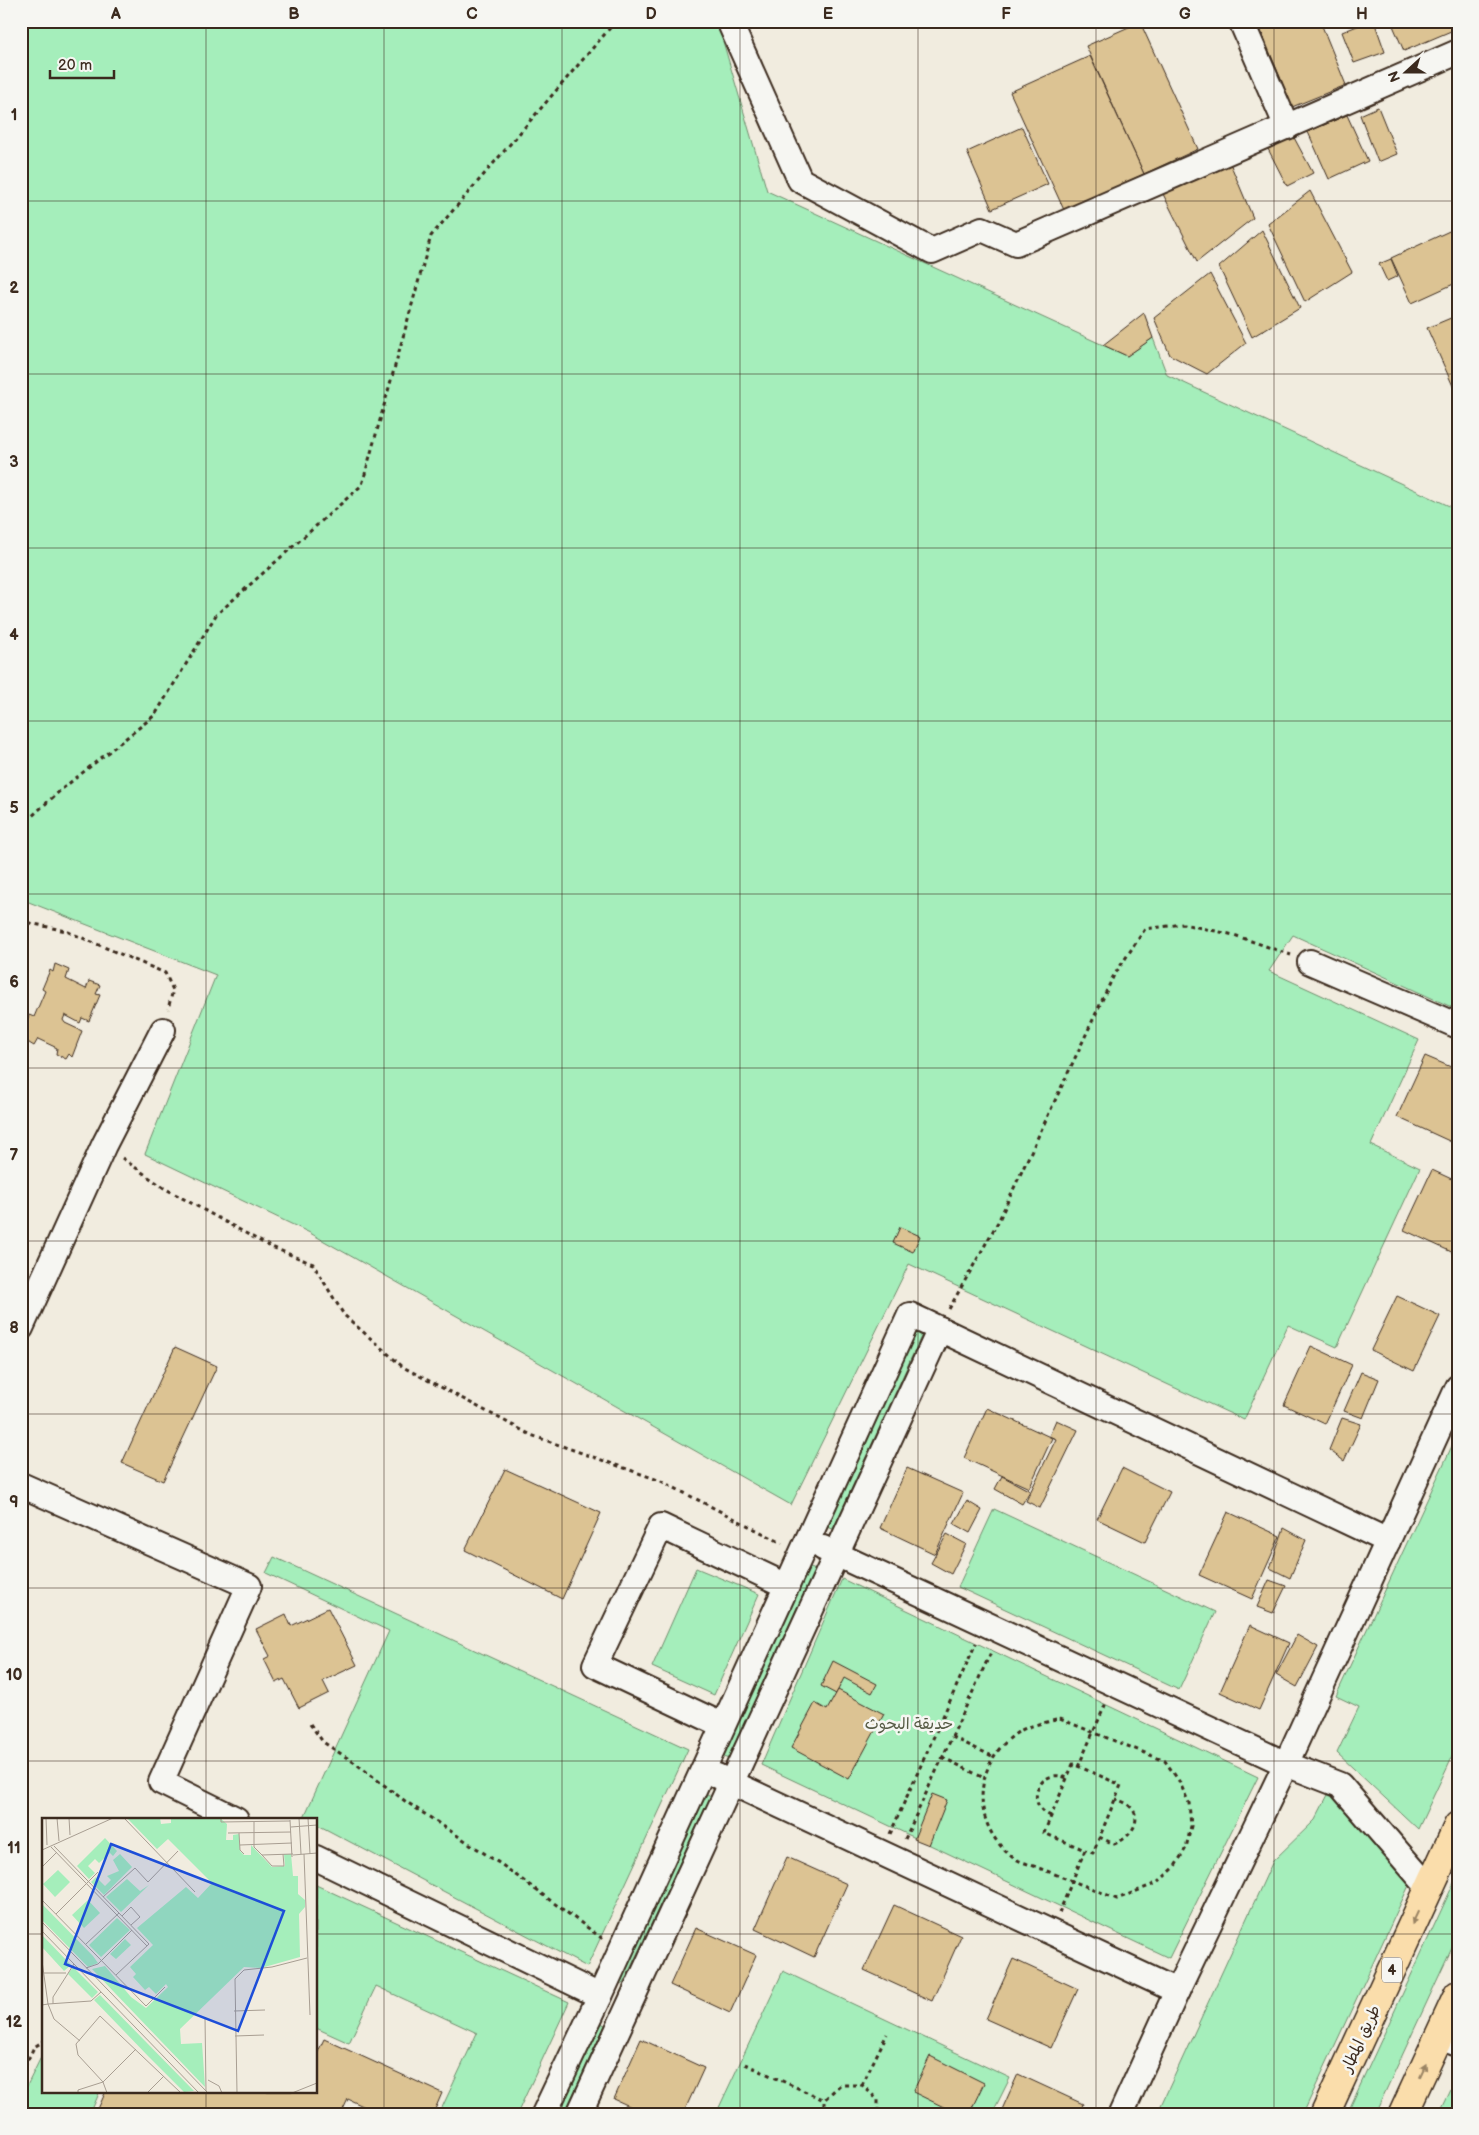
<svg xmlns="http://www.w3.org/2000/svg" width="1479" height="2135" viewBox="0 0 1479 2135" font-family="'Balsamiq Sans','Playpen Sans Arabic',sans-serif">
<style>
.green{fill:#a5eebb;stroke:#708c6c}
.building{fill:#dcc393;stroke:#3b2a1e}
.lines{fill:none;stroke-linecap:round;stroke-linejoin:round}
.street-casing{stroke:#3b2a1e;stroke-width:28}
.highway-casing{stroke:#3b2a1e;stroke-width:31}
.path{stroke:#3b2a1e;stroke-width:3;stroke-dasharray:4 4;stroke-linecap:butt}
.street{stroke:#f6f6f2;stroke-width:24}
.highway{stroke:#faddab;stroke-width:28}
.oneway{fill:#9a8464}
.grid{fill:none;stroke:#3b2a1e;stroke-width:1;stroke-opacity:0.55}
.labels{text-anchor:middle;stroke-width:5;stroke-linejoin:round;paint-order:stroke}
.shield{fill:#f6f6f2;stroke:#73675e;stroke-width:1}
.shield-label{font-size:15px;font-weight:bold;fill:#3b2a1e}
.park-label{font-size:16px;fill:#565b45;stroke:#f6f6f2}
.street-label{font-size:16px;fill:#3b2a1e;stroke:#f6f6f2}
.inset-road{fill:none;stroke:#a89e92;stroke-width:1}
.view{fill:#1d4ed8;fill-opacity:0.15;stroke:#1d4ed8;stroke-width:2.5}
.inset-edge{fill:none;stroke:#3b2a1e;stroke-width:2.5}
.neatline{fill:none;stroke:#3b2a1e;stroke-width:2}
.grid-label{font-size:16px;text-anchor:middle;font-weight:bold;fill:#3b2a1e}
</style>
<rect width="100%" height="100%" fill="#f1ecdf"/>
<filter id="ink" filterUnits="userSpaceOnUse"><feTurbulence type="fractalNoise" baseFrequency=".02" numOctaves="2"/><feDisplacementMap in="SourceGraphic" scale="10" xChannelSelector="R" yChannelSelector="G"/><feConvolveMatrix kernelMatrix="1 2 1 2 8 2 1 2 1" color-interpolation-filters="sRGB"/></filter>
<g filter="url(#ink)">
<g class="green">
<path d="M 21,21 L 717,21 L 767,191 L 1127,356 L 1153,338 L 1167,375 L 1458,510 L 1458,1010 L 1293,935 L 1269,971 L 1419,1040 L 1371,1145 L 1420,1168 L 1337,1347 L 1288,1325 L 1244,1420 L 909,1264 L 791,1505 L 310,1233 L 145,1154 L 216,975 L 21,899 Z"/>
<path d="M 918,1327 L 924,1330 L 833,1529 L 827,1527 Z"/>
<path d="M 1458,1433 L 1458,1744 L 1418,1829 L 1337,1753 L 1359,1707 L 1336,1696 Z"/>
<path d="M 994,1509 L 1215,1612 L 1179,1690 L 958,1587 Z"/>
<path d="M 274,1557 L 688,1749 L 587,1967 L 316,1824 L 316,1819 L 304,1817 L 389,1631 L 266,1573 Z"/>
<path d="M 809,1567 L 815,1570 L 728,1759 L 722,1756 Z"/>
<path d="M 696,1568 L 759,1594 L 714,1695 L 652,1667 Z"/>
<path d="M 842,1579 L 1258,1777 L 1169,1958 L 761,1765 Z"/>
<path d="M 1333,1785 L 1412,1879 L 1303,2114 L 1157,2114 L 1273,1861 L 1315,1820 Z"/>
<path d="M 705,1793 L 711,1796 L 623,1984 L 617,1981 Z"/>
<path d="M 1458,1874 L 1458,1935 L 1375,2114 L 1347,2114 Z"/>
<path d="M 316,1885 L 569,2002 L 517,2114 L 439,2114 L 477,2033 L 376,1986 L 349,2043 L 316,2028 Z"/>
<path d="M 783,1971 L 1010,2078 L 992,2114 L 716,2114 Z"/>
<path d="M 599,2022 L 605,2025 L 564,2114 L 556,2114 Z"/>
<path d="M 44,2051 L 44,2091 L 100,2091 L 91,2112 L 94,2114 L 21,2114 L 21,2098 Z"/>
<path d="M 1458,2072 L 1458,2114 L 1438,2114 Z"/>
</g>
<g class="building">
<path d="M 1257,21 L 1320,21 L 1346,85 L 1292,107 Z"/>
<path d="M 1370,21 L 1374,21 L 1385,52 L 1354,63 L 1342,32 Z"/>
<path d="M 1391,21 L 1458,21 L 1458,28 L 1404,51 Z"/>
<path d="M 1140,22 L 1198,149 L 1144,174 L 1086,46 Z"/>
<path d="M 1090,56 L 1144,174 L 1064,210 L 1010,92 Z"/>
<path d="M 1378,107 L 1397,154 L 1378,162 L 1360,115 Z"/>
<path d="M 1347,115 L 1368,161 L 1329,179 L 1308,132 Z"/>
<path d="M 1022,127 L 1048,184 L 992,209 L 967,152 Z"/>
<path d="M 1291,132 L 1313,173 L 1287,186 L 1266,145 Z"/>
<path d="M 1227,156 L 1253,218 L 1197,262 L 1159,186 Z"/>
<path d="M 1310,191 L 1352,272 L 1305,302 L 1268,224 Z"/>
<path d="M 1458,227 L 1458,282 L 1412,303 L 1391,258 Z"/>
<path d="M 1262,230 L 1300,308 L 1252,337 L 1219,267 Z"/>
<path d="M 1391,259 L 1398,276 L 1387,281 L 1379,264 Z"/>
<path d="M 1210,274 L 1246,343 L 1207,374 L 1170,355 L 1154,318 Z"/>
<path d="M 1144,313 L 1153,338 L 1127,356 L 1103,345 Z"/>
<path d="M 1458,315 L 1458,384 L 1453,386 L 1427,328 Z"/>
<path d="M 55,964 L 69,970 L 66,979 L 86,989 L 89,981 L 100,985 L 96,994 L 100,995 L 89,1021 L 82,1018 L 80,1023 L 65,1015 L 63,1020 L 65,1023 L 82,1031 L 72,1057 L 69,1054 L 66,1059 L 56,1054 L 57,1048 L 38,1039 L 34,1046 L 21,1038 L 29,1015 L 34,1017 L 45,991 L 42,989 L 50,970 L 53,972 Z"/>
<path d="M 1425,1056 L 1458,1070 L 1458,1145 L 1397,1117 Z"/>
<path d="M 1432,1170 L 1458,1182 L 1458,1255 L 1404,1230 Z"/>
<path d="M 900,1227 L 920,1236 L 913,1252 L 893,1243 Z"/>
<path d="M 1397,1296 L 1440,1316 L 1414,1371 L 1371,1350 Z"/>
<path d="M 1311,1346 L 1352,1365 L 1325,1424 L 1284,1405 Z"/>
<path d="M 175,1347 L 217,1366 L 163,1481 L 122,1463 Z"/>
<path d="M 1361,1372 L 1379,1379 L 1363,1418 L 1344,1411 Z"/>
<path d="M 987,1408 L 1052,1438 L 1029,1488 L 964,1458 Z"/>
<path d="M 1342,1418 L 1361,1424 L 1344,1461 L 1329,1450 Z"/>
<path d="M 1056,1420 L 1078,1430 L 1040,1508 L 1026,1501 L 1056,1439 L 1049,1436 Z"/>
<path d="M 907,1468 L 963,1493 L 935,1554 L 880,1528 Z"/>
<path d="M 1122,1468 L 1170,1492 L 1145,1542 L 1097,1519 Z"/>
<path d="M 505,1469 L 601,1513 L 562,1599 L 465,1550 Z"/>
<path d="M 1002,1476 L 1030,1491 L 1022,1504 L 995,1489 Z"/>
<path d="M 967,1501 L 982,1510 L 970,1533 L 954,1524 Z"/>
<path d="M 1228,1512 L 1280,1536 L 1252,1599 L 1199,1575 Z"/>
<path d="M 1284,1528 L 1306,1540 L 1290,1578 L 1270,1568 Z"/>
<path d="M 947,1534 L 966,1544 L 951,1574 L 931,1563 Z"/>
<path d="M 1269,1580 L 1286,1586 L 1273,1613 L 1257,1607 Z"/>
<path d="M 328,1608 L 357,1665 L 323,1681 L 329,1693 L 299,1708 L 284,1679 L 276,1683 L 264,1659 L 270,1656 L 256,1629 L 286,1614 L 291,1626 Z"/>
<path d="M 1250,1625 L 1289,1643 L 1259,1710 L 1220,1692 Z"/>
<path d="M 1297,1635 L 1318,1647 L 1297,1687 L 1276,1675 Z"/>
<path d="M 833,1661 L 877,1684 L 872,1693 L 844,1678 L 836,1694 L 821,1686 Z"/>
<path d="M 838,1690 L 884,1714 L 849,1779 L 791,1748 L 815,1703 L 827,1710 Z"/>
<path d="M 932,1794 L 947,1800 L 929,1845 L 914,1839 Z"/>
<path d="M 787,1857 L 847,1884 L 814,1957 L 755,1929 Z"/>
<path d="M 894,1905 L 961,1936 L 932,2001 L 864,1970 Z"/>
<path d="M 696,1928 L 756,1955 L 730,2013 L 670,1985 Z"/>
<path d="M 1013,1959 L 1078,1989 L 1051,2048 L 986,2019 Z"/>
<path d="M 324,2039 L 442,2093 L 433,2114 L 380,2114 L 348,2099 L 341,2114 L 108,2114 L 98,2109 L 106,2091 L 316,2091 L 316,2056 Z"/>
<path d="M 641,2039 L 704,2068 L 683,2114 L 647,2114 L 614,2099 Z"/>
<path d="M 930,2056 L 984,2083 L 969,2114 L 958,2114 L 913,2092 Z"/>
<path d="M 1018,2074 L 1083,2104 L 1079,2114 L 1000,2114 Z"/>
</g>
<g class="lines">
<defs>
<g id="street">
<path d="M 729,21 L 800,180 L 932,251 L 982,229 L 1016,244 L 1458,52"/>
<path d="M 1241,21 L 1287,127"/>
<path d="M 1310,962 L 1458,1026"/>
<path d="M 21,1328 L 104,1145 L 163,1030"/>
<path d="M 21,1485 L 249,1586 L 161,1782 L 236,1819"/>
<path d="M 823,1548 L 1286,1764 L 1340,1785 L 1429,1888"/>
<path d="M 722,1725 L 595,1665 L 661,1526 L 787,1586"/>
<path d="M 717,1776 L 1177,1991"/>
<path d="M 316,1858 L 600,1996"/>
<path d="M 1438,2037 L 1458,2044"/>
<path d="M 544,2114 L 600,1996 L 910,1315 L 1388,1541"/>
<path d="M 579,2114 L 940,1329"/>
<path d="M 1121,2114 L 1177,1991 L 1286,1764 L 1458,1387"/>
</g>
<g id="highway">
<path d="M 1325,2114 L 1458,1826"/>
<path d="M 1403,2114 L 1458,1995"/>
</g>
</defs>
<use href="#street" class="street-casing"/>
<use href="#highway" class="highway-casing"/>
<g class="path">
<path d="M 21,826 L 62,789 L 155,715 L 216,615 L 362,485 L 431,236 L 616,21"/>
<path d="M 21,921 L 66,931 L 165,973 L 173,990 L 168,1009"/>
<path d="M 122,1158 L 164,1188 L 267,1245 L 313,1264 L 344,1315 L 403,1367 L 531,1435 L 661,1481 L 782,1543"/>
<path d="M 949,1309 L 998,1222 L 1113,977 L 1145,929 L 1183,924 L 1234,935 L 1291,955"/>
<path d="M 1060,1719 L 1165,1761 L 1179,1781 L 1189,1803 L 1191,1826 L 1186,1848 L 1174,1868 L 1157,1883 L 1117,1899 C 1091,1888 1065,1878 1039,1868 C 1030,1864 1018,1862 1011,1856 C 971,1823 973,1766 1014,1735 C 1026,1725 1045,1723 1060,1719 Z"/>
<path d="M 310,1724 L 323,1742 L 355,1763 L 405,1801 L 502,1865 L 603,1939"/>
<path d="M 952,1737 L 992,1756"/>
<path d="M 942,1757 L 984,1778"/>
<path d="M 1078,1767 L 1106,1703"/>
<path d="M 1051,1816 C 1023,1805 1039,1766 1067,1778"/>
<path d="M 890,1834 L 976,1643"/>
<path d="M 1099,1837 L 1114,1844 C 1131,1838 1146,1817 1127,1804 C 1124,1802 1119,1800 1115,1799"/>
<path d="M 905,1839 L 992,1650"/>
<path d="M 1059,1913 L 1085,1850 L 1044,1833 L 1073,1764 L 1121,1785 L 1093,1853 L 1085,1850"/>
<path d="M 745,2064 L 824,2100"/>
<path d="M 21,2074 L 34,2047 L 44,2041"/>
<path d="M 862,2085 L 887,2034"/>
<path d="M 824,2114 L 824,2100 L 840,2085 L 862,2085 L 878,2100 L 878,2114"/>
</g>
<use href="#street" class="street"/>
<use href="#highway" class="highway"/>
</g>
<defs><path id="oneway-solid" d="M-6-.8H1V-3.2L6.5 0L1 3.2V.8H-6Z" transform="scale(1.25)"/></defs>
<g class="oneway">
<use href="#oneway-solid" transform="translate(1415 1918) rotate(115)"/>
<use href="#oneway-solid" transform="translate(1423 2070) rotate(-65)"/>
</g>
</g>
<path class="grid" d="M 206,21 L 206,1819M 384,21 L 384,2114M 562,21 L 562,2114M 740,21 L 740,2114M 918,21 L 918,2114M 1096,21 L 1096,2114M 1274,21 L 1274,2114M 21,201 L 1458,201M 21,374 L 1458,374M 21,548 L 1458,548M 21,721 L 1458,721M 21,894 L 1458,894M 21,1068 L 1458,1068M 21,1241 L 1458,1241M 21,1414 L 1458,1414M 21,1588 L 1458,1588M 21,1761 L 1458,1761M 21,1934 L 44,1934M 316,1934 L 1458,1934M 206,2091 L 206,2114"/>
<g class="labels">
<rect class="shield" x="1382" y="1957.5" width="20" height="25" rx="4"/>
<g class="shield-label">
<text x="1392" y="1975">4</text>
</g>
<g class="park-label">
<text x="909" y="1729">حديقة البحوث</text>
</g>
<g class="street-label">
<text transform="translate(1360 2038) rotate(-65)" y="6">طريق المطار</text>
</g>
</g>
<g transform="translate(42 1818)">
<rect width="275" height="275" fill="#f1ecdf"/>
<path d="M 85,0 L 118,0 L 119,6 L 129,5 L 129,0 L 178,0 L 185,6 L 184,22 L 191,22 L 191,17 L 197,16 L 198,33 L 202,37 L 209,37 L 209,27 L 230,49 L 243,48 L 242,36 L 249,36 L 251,58 L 256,58 L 256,76 L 263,82 L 263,89 L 257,96 L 258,139 L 219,150 L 202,149 L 138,211 L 139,226 L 160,225 L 163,269 L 50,151 L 63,148 L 89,179 L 104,190 L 126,169 L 124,166 L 114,176 L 107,169 L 103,172 L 91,159 L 94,156 L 88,149 L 111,127 L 95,110 L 144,69 L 156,80 L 170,65 L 126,21 L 115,31 ZM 63,20 L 75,33 L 71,38 L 68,35 L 57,45 L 53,41 L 46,48 L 53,55 L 47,61 L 35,48 ZM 78,36 L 90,49 L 62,77 L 49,64 L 54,59 L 63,68 L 69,62 L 65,58 L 77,53 L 71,42 ZM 16,52 L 28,64 L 13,79 L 1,66 ZM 85,61 L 98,73 L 107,67 L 79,94 L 64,79 ZM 46,82 L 58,95 L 42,110 L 30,97 ZM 0,86 L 51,138 L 56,145 L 46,149 L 0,102 ZM 75,100 L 88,112 L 59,139 L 47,127 ZM 0,117 L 29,147 L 22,153 L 0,129 ZM 83,121 L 89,127 L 74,141 L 68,136 ZM 31,149 L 56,174 L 50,180 L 26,156 ZM 58,177 L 152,273 L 142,274 L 106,238 L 52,182 Z" fill="#a5eebb"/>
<path class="inset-road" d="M 4,0 L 5,27M 15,0 L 17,23M 27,0 L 28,17M 82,0 L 153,74M 179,0 L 179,4 L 248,3M 257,0 L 259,36M 266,0 L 268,36M 248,2 L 250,39M 212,3 L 212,29 L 220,37 L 230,48 L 242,48 L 241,36M 249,9 L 275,7M 186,15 L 249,14M 197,15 L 198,32 L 202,36M 198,27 L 250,25M 12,28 L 107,126 L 74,157M 9,29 L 105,128M 0,32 L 71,0M 262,36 L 268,197M 220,37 L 251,36M 251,37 L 275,35M 0,49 L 15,34M 61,79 L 93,50 L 106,64 L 136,33M 0,82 L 104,188 L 123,169M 14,96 L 56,54M 80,98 L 89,89 L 98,99 L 89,107M 0,104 L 166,275M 0,113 L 157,275M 44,126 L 77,95M 0,143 L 6,186 L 49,183 L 59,174M 44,150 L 56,146 L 90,112M 2,155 L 24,155M 11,186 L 11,179 L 32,146M 0,187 L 6,186 L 12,201 L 38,223M 192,193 L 223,192M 163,199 L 164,273M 193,218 L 222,217M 166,262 L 177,268 L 180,275M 36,275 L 36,272 L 61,264 L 94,231M 65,275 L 61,264 L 36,237 L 34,226 L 58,198 L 139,275M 105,275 L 122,258M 195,275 L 193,161 L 202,152 L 230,149 L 265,140M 250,275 L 275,265"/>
<path class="view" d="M 69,26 L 242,93 L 196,213 L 23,146 Z"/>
<rect width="275" height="275" class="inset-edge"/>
</g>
<rect width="1479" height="2135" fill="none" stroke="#f6f6f2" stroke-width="55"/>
<g transform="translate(1406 72) rotate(249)" stroke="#f6f6f2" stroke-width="4" paint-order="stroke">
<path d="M0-4L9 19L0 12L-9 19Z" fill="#3b2a1e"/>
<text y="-8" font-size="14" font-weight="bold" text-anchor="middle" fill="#3b2a1e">N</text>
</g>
<path d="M50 70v8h64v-8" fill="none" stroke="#3b2a1e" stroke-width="2.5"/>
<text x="58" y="70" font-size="15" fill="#3b2a1e" stroke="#f6f6f2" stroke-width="4" paint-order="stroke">20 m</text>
<rect x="28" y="28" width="1424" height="2080" class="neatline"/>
<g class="grid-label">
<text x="116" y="19">A</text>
<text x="294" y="19">B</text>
<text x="472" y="19">C</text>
<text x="651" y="19">D</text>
<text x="828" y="19">E</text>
<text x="1006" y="19">F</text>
<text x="1185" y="19">G</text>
<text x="1362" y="19">H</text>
<text x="14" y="120">1</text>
<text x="14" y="293">2</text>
<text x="14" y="467">3</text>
<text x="14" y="640">4</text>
<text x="14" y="813">5</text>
<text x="14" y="987">6</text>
<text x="14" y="1160">7</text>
<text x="14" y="1333">8</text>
<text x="14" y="1507">9</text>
<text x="14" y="1680">10</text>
<text x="14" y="1853">11</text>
<text x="14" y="2027">12</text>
</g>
</svg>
